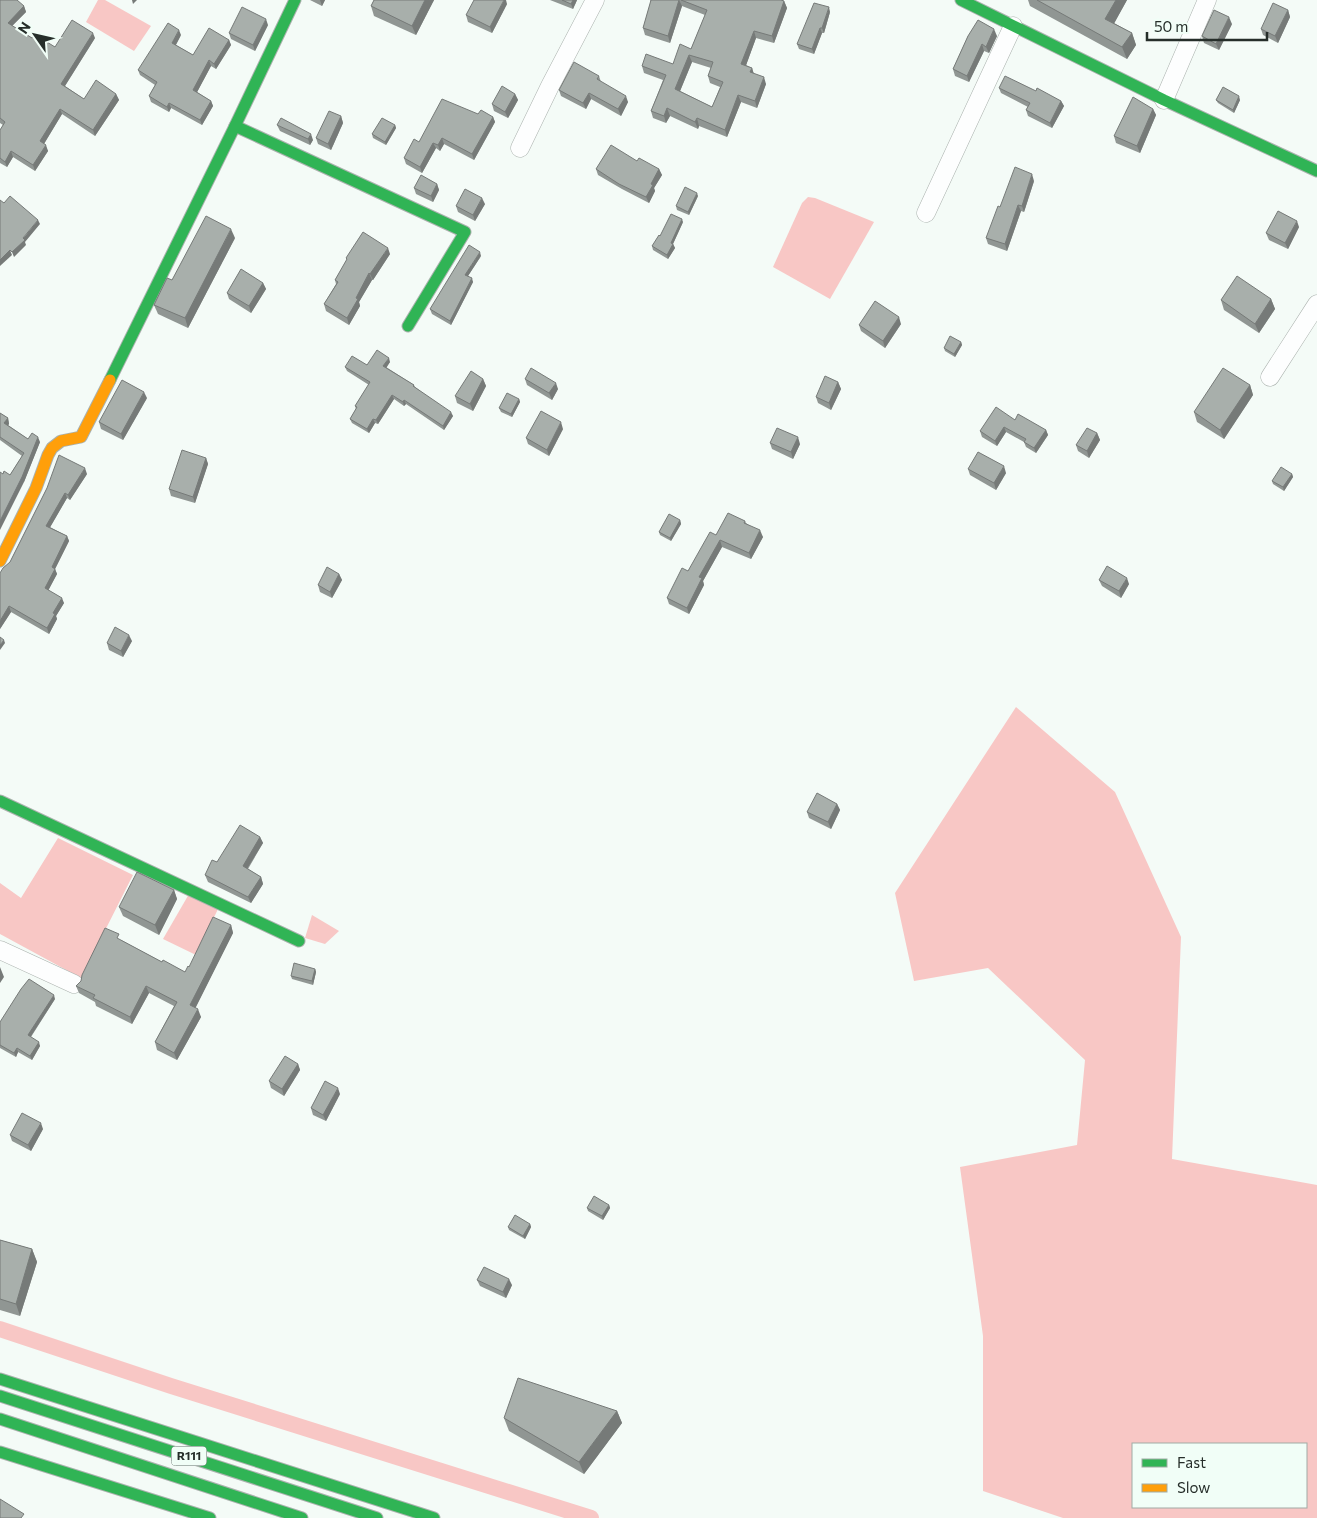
<svg xmlns="http://www.w3.org/2000/svg" width="1317" height="1518" viewBox="0 0 1317 1518" font-family="Commissioner,sans-serif">
<style>
.water{fill:#f8c7c5;fill-rule:evenodd}
.lines{fill:none;stroke-linecap:round;stroke-linejoin:round}
.canal{stroke:#f8c7c5;stroke-width:16}
.street-casing{stroke:#aab1ad;stroke-width:19}
.fast-casing{stroke:#aab1ad;stroke-width:13}
.slow-casing{stroke:#aab1ad;stroke-width:13}
.street{stroke:#fdfefe;stroke-width:18}
.fast{stroke:#30b455;stroke-width:11}
.slow{stroke:#ff9f0a;stroke-width:11}
.wall{fill:#909693;fill-rule:evenodd}
.shaded-wall{fill:#767a78}
.building{fill:#a8afab;stroke:#767a78;fill-rule:evenodd}
.labels{text-anchor:middle;stroke-width:5;stroke-linejoin:round;paint-order:stroke}
.shield{fill:#f1fef7;stroke:#636c68;stroke-width:1}
.shield-label{font-size:12px;font-weight:bold;fill:#262e2a}
</style>
<rect width="100%" height="100%" fill="#f4fbf7"/>
<g class="water">
<path d="M 98,0 L 105,0 L 151,26 L 134,51 L 86,22 Z"/>
<path d="M 808,197 L 815,198 L 874,222 L 830,299 L 773,267 L 802,203 Z"/>
<path d="M 1016,707 L 1115,792 L 1181,937 L 1172,1159 L 1317,1185 L 1317,1518 L 1063,1518 L 983,1491 L 983,1336 L 960,1167 L 1077,1145 L 1085,1060 L 988,968 L 914,981 L 895,893 ZM 1133,1444 L 1306,1444 L 1306,1507 L 1133,1507 Z"/>
<path d="M 58,838 L 133,875 L 81,978 L 0,934 L 0,883 L 21,898 Z"/>
<path d="M 189,894 L 218,909 L 196,955 L 163,939 Z"/>
<path d="M 312,915 L 339,931 L 325,944 L 305,938 Z"/>
</g>
<g class="lines">
<path class="canal" d="M 0,1329 L 171,1386 L 591,1518"/>
<defs>
<g id="street">
<path d="M 1164,100 L 1207,0"/>
<path d="M 520,148 L 550,86 L 595,0"/>
<path d="M 926,213 L 1013,26"/>
<path d="M 1270,377 L 1317,304"/>
<path d="M 0,950 L 74,984"/>
</g>
<g id="fast">
<path d="M 961,0 L 1164,100 L 1317,171"/>
<path d="M 235,126 L 465,232 L 408,326"/>
<path d="M 110,380 L 235,126 L 295,0"/>
<path d="M 0,801 L 299,941"/>
<path d="M 0,1379 L 434,1518"/>
<path d="M 0,1396 L 377,1518"/>
<path d="M 0,1419 L 302,1518"/>
<path d="M 0,1452 L 210,1518"/>
</g>
<path id="slow" d="M 0,561 L 36,488 L 48,455 L 52,448 L 61,441 L 81,437 L 110,380"/>
</defs>
<use href="#street" class="street-casing"/>
<use href="#fast" class="fast-casing"/>
<use href="#slow" class="slow-casing"/>
<use href="#street" class="street"/>
<use href="#fast" class="fast"/>
<use href="#slow" class="slow"/>
</g>
<g class="wall">
<path d="M 0,0 L 24,6 L 26,12 L 12,26 L 32,38 L 55,47 L 95,38 L 65,86 L 84,99 L 116,94 L 119,100 L 95,136 L 62,114 L 44,144 L 48,151 L 35,171 L 13,157 L 7,167 L 0,163 L 0,130 L 3,125 L 0,123 Z"/>
<path d="M 310,0 L 325,0 L 322,6 Z"/>
<path d="M 374,0 L 434,0 L 416,35 L 374,16 L 371,6 Z"/>
<path d="M 550,0 L 577,0 L 573,9 Z"/>
<path d="M 650,0 L 781,0 L 784,1 L 787,8 L 774,43 L 756,38 L 746,65 L 752,68 L 754,74 L 766,84 L 757,108 L 741,102 L 727,137 L 699,126 L 698,129 L 670,116 L 666,123 L 653,118 L 651,111 L 663,80 L 644,73 L 642,66 L 673,64 L 691,49 L 705,15 L 682,6 L 670,43 L 645,35 L 643,28 L 651,1 ZM 692,62 L 711,68 L 708,76 L 710,83 L 720,87 L 712,107 L 680,91 Z"/>
<path d="M 1028,0 L 1127,0 L 1114,23 L 1132,33 L 1136,45 L 1127,59 L 1030,6 Z"/>
<path d="M 507,4 L 492,33 L 468,22 L 466,15 Z"/>
<path d="M 1288,10 L 1290,17 L 1278,43 L 1263,35 L 1261,29 Z"/>
<path d="M 830,12 L 824,33 L 822,33 L 814,54 L 799,49 L 797,44 Z"/>
<path d="M 1232,24 L 1219,50 L 1204,43 L 1202,36 Z"/>
<path d="M 268,25 L 255,51 L 231,39 L 229,33 Z"/>
<path d="M 181,35 L 176,45 L 193,55 L 229,40 L 231,45 L 216,69 L 211,66 L 197,92 L 211,101 L 213,106 L 202,125 L 171,108 L 169,112 L 151,102 L 149,96 L 155,85 L 140,75 L 138,70 Z"/>
<path d="M 968,36 L 997,36 L 989,53 L 984,51 L 969,82 L 955,76 L 953,69 Z"/>
<path d="M 599,76 L 601,82 L 628,102 L 621,116 L 591,99 L 586,109 L 561,96 L 559,90 Z"/>
<path d="M 999,88 L 1036,91 L 1061,101 L 1064,106 L 1052,128 L 1028,116 L 1026,110 L 1028,107 L 1001,93 Z"/>
<path d="M 515,94 L 518,100 L 508,118 L 494,111 L 492,104 Z"/>
<path d="M 1216,100 L 1240,100 L 1234,113 L 1218,103 Z"/>
<path d="M 1153,109 L 1156,115 L 1140,153 L 1116,143 L 1114,136 Z"/>
<path d="M 478,114 L 493,117 L 495,122 L 474,160 L 444,144 L 440,151 L 436,148 L 422,173 L 406,164 L 404,158 L 419,142 Z"/>
<path d="M 341,116 L 343,123 L 331,150 L 318,144 L 316,138 Z"/>
<path d="M 277,125 L 313,140 L 310,145 L 280,131 Z"/>
<path d="M 395,125 L 396,128 L 386,145 L 373,138 L 372,134 Z"/>
<path d="M 637,161 L 659,169 L 662,175 L 654,188 L 655,191 L 649,203 L 622,189 L 598,175 L 596,169 Z"/>
<path d="M 1034,181 L 1024,212 L 1021,211 L 1007,251 L 988,244 L 986,238 L 1000,207 Z"/>
<path d="M 437,184 L 439,190 L 433,202 L 416,194 L 414,188 Z"/>
<path d="M 698,196 L 689,215 L 677,210 L 676,206 Z"/>
<path d="M 485,204 L 475,221 L 458,212 L 456,206 Z"/>
<path d="M 683,222 L 673,244 L 675,248 L 668,259 L 653,250 L 652,246 L 660,236 Z"/>
<path d="M 1299,227 L 1288,249 L 1269,240 L 1266,233 Z"/>
<path d="M 235,238 L 188,328 L 158,314 L 154,305 L 172,280 Z"/>
<path d="M 390,254 L 373,280 L 372,280 L 359,302 L 360,306 L 349,325 L 326,311 L 324,304 L 336,284 L 335,280 L 347,260 L 346,258 Z"/>
<path d="M 481,256 L 468,276 L 473,282 L 451,325 L 432,314 L 430,309 Z"/>
<path d="M 263,283 L 266,289 L 251,313 L 229,299 L 227,293 Z"/>
<path d="M 1271,299 L 1275,309 L 1259,333 L 1224,310 L 1221,300 Z"/>
<path d="M 901,324 L 885,348 L 861,331 L 859,325 Z"/>
<path d="M 961,342 L 962,345 L 955,357 L 945,351 L 944,348 Z"/>
<path d="M 390,362 L 386,367 L 414,385 L 415,387 L 453,416 L 444,430 L 406,404 L 404,406 L 394,399 L 378,424 L 375,423 L 369,433 L 352,423 L 350,419 L 356,409 L 355,406 L 369,385 L 347,371 L 345,367 Z"/>
<path d="M 483,379 L 486,386 L 473,411 L 457,403 L 455,396 Z"/>
<path d="M 525,379 L 558,389 L 552,400 L 527,385 Z"/>
<path d="M 838,382 L 841,389 L 831,410 L 818,403 L 816,397 Z"/>
<path d="M 1250,385 L 1253,395 L 1224,439 L 1197,422 L 1194,412 Z"/>
<path d="M 147,398 L 123,440 L 101,429 L 99,422 Z"/>
<path d="M 519,399 L 520,402 L 512,417 L 501,412 L 499,408 Z"/>
<path d="M 0,413 L 8,418 L 9,424 L 8,425 L 28,439 L 40,442 L 24,482 L 3,474 L 10,475 L 22,456 L 0,440 Z"/>
<path d="M 1015,420 L 1046,430 L 1048,435 L 1036,453 L 1026,447 L 1024,442 L 1006,432 L 997,446 L 982,437 L 980,431 Z"/>
<path d="M 563,429 L 549,456 L 528,444 L 526,438 Z"/>
<path d="M 1097,433 L 1100,440 L 1089,458 L 1078,451 L 1076,445 Z"/>
<path d="M 770,443 L 800,444 L 793,459 L 772,449 Z"/>
<path d="M 206,458 L 208,464 L 195,503 L 171,496 L 169,489 Z"/>
<path d="M 968,469 L 1006,473 L 996,490 L 970,475 Z"/>
<path d="M 87,474 L 70,500 L 67,498 L 50,527 L 67,536 L 69,541 L 55,569 L 57,574 L 48,590 L 64,603 L 56,616 L 57,619 L 49,634 L 11,612 L 0,629 L 10,562 L 47,488 Z"/>
<path d="M 1292,474 L 1293,477 L 1284,491 L 1273,484 L 1272,481 Z"/>
<path d="M 680,520 L 681,524 L 671,541 L 660,535 L 659,532 Z"/>
<path d="M 745,521 L 746,523 L 763,537 L 751,559 L 722,547 L 703,581 L 704,585 L 689,614 L 669,604 L 667,598 L 716,535 Z"/>
<path d="M 339,574 L 342,580 L 332,598 L 320,592 L 318,585 Z"/>
<path d="M 1099,580 L 1129,584 L 1121,598 L 1102,586 Z"/>
<path d="M 132,641 L 123,657 L 109,650 L 107,643 Z"/>
<path d="M 837,804 L 840,810 L 831,829 L 809,818 L 807,812 Z"/>
<path d="M 260,837 L 263,843 L 248,869 L 261,877 L 263,884 L 251,903 L 208,882 L 205,875 L 217,862 Z"/>
<path d="M 174,890 L 177,899 L 159,935 L 123,916 L 119,907 Z"/>
<path d="M 231,925 L 233,933 L 195,1008 L 201,1017 L 177,1060 L 157,1050 L 155,1042 L 174,1006 L 149,993 L 132,1024 L 96,1006 L 95,1002 L 79,993 L 76,986 L 121,940 L 162,962 L 185,972 Z"/>
<path d="M 315,969 L 316,972 L 313,985 L 292,979 L 291,976 Z"/>
<path d="M 55,999 L 31,1037 L 40,1046 L 32,1060 L 18,1052 L 16,1057 L 0,1048 L 0,1022 Z"/>
<path d="M 298,1064 L 300,1070 L 284,1096 L 271,1088 L 269,1081 Z"/>
<path d="M 340,1094 L 326,1121 L 313,1115 L 311,1108 Z"/>
<path d="M 43,1129 L 31,1151 L 12,1141 L 10,1135 Z"/>
<path d="M 609,1205 L 610,1208 L 603,1220 L 588,1211 L 587,1208 Z"/>
<path d="M 530,1224 L 531,1227 L 525,1239 L 509,1230 L 508,1227 Z"/>
<path d="M 0,1240 L 32,1249 L 37,1262 L 20,1316 L 0,1310 Z"/>
<path d="M 477,1280 L 512,1285 L 506,1298 L 480,1286 Z"/>
<path d="M 617,1411 L 622,1423 L 584,1474 L 509,1431 L 504,1418 Z"/>
</g>
<g class="shaded-wall">
<path d="M 132,0 L 137,0 L 133,4 Z"/>
<path d="M 320,0 L 325,0 L 322,6 Z"/>
<path d="M 425,0 L 434,0 L 416,35 L 412,26 Z"/>
<path d="M 504,0 L 506,0 L 507,4 L 492,33 L 490,27 Z"/>
<path d="M 573,0 L 577,0 L 573,9 L 571,4 Z"/>
<path d="M 679,0 L 682,6 L 670,43 L 668,36 Z"/>
<path d="M 1116,0 L 1127,0 L 1110,31 L 1105,19 Z"/>
<path d="M 784,1 L 787,8 L 774,43 L 772,36 Z"/>
<path d="M 24,6 L 26,12 L 10,28 L 8,23 Z"/>
<path d="M 829,7 L 830,12 L 824,33 L 822,28 Z"/>
<path d="M 1288,10 L 1290,17 L 1278,43 L 1275,36 Z"/>
<path d="M 1229,17 L 1232,24 L 1219,50 L 1216,44 Z"/>
<path d="M 266,19 L 268,25 L 255,51 L 253,45 Z"/>
<path d="M 820,28 L 822,33 L 814,54 L 812,49 Z"/>
<path d="M 994,29 L 997,36 L 989,53 L 986,47 Z"/>
<path d="M 179,30 L 181,35 L 174,48 L 172,43 Z"/>
<path d="M 754,31 L 756,38 L 744,71 L 741,64 Z"/>
<path d="M 93,33 L 95,38 L 63,89 L 61,84 Z"/>
<path d="M 1132,33 L 1136,45 L 1127,59 L 1122,47 Z"/>
<path d="M 229,40 L 231,45 L 216,69 L 214,64 Z"/>
<path d="M 982,44 L 984,51 L 969,82 L 967,76 Z"/>
<path d="M 689,55 L 692,62 L 678,96 L 675,89 Z"/>
<path d="M 209,60 L 211,66 L 195,96 L 193,90 Z"/>
<path d="M 752,68 L 754,75 L 750,72 Z"/>
<path d="M 764,77 L 766,84 L 757,108 L 755,101 Z"/>
<path d="M 589,93 L 591,99 L 586,109 L 583,103 Z"/>
<path d="M 116,94 L 119,100 L 95,136 L 93,130 Z"/>
<path d="M 515,94 L 518,100 L 508,118 L 505,112 Z"/>
<path d="M 738,95 L 741,102 L 727,137 L 725,130 Z"/>
<path d="M 626,96 L 628,102 L 621,116 L 618,109 Z"/>
<path d="M 1239,96 L 1240,100 L 1234,113 L 1233,110 Z"/>
<path d="M 211,101 L 213,106 L 202,125 L 200,120 Z"/>
<path d="M 1061,101 L 1064,106 L 1052,128 L 1050,123 Z"/>
<path d="M 169,103 L 171,108 L 169,112 L 167,107 Z"/>
<path d="M 667,108 L 670,116 L 666,123 L 664,116 Z"/>
<path d="M 60,109 L 62,114 L 42,147 L 40,141 Z"/>
<path d="M 1153,109 L 1156,115 L 1140,153 L 1137,146 Z"/>
<path d="M 341,116 L 343,123 L 331,150 L 328,144 Z"/>
<path d="M 493,117 L 495,122 L 474,160 L 472,154 Z"/>
<path d="M 697,118 L 699,126 L 698,129 L 695,122 Z"/>
<path d="M 395,125 L 396,128 L 386,145 L 385,142 Z"/>
<path d="M 311,134 L 313,140 L 310,145 L 308,139 Z"/>
<path d="M 442,138 L 444,144 L 440,151 L 438,145 Z"/>
<path d="M 433,143 L 436,148 L 422,173 L 420,167 Z"/>
<path d="M 46,145 L 48,151 L 35,171 L 33,165 Z"/>
<path d="M 11,151 L 13,157 L 7,167 L 5,162 Z"/>
<path d="M 659,169 L 662,175 L 654,188 L 655,191 L 649,203 L 646,197 L 651,184 Z"/>
<path d="M 1032,174 L 1034,181 L 1024,212 L 1022,206 Z"/>
<path d="M 437,184 L 439,190 L 433,202 L 431,196 Z"/>
<path d="M 697,193 L 698,196 L 689,215 L 688,212 Z"/>
<path d="M 482,198 L 485,204 L 475,221 L 473,215 Z"/>
<path d="M 1018,205 L 1021,211 L 1007,251 L 1005,244 Z"/>
<path d="M 682,219 L 683,222 L 672,246 L 671,243 Z"/>
<path d="M 38,220 L 40,224 L 25,242 L 26,245 L 14,257 L 12,252 Z"/>
<path d="M 1297,221 L 1299,227 L 1288,249 L 1285,243 Z"/>
<path d="M 231,229 L 235,238 L 188,328 L 185,318 Z"/>
<path d="M 673,244 L 675,248 L 668,259 L 667,255 Z"/>
<path d="M 388,248 L 390,254 L 373,280 L 370,274 Z"/>
<path d="M 10,250 L 12,255 L 0,266 L 0,260 Z"/>
<path d="M 480,252 L 481,256 L 466,279 L 465,275 Z"/>
<path d="M 369,273 L 372,280 L 359,302 L 360,306 L 349,325 L 347,318 L 356,298 Z"/>
<path d="M 472,278 L 473,282 L 451,325 L 450,321 Z"/>
<path d="M 263,283 L 266,289 L 251,313 L 249,306 Z"/>
<path d="M 1271,299 L 1275,309 L 1259,333 L 1255,324 Z"/>
<path d="M 899,317 L 901,324 L 885,348 L 883,341 Z"/>
<path d="M 961,342 L 962,345 L 955,357 L 954,354 Z"/>
<path d="M 389,358 L 390,362 L 385,370 L 383,366 Z"/>
<path d="M 483,379 L 486,386 L 473,411 L 470,404 Z"/>
<path d="M 838,382 L 841,389 L 831,410 L 829,403 Z"/>
<path d="M 556,383 L 558,389 L 552,400 L 549,393 Z"/>
<path d="M 1250,385 L 1253,395 L 1224,439 L 1220,430 Z"/>
<path d="M 144,392 L 147,398 L 123,440 L 121,434 Z"/>
<path d="M 392,395 L 394,399 L 378,424 L 376,420 Z"/>
<path d="M 519,399 L 520,402 L 512,417 L 511,414 Z"/>
<path d="M 404,400 L 406,404 L 404,406 L 403,402 Z"/>
<path d="M 451,412 L 453,416 L 444,430 L 443,426 Z"/>
<path d="M 8,418 L 9,424 L 6,428 L 4,423 Z"/>
<path d="M 373,419 L 375,423 L 369,433 L 367,429 Z"/>
<path d="M 561,422 L 563,429 L 549,456 L 547,450 Z"/>
<path d="M 1004,427 L 1006,432 L 997,446 L 995,441 Z"/>
<path d="M 1046,430 L 1048,435 L 1036,453 L 1034,448 Z"/>
<path d="M 1097,433 L 1100,440 L 1089,458 L 1087,451 Z"/>
<path d="M 38,437 L 40,442 L 24,482 L 0,530 L 0,521 Z"/>
<path d="M 798,437 L 800,444 L 793,459 L 791,452 Z"/>
<path d="M 206,458 L 208,464 L 195,503 L 193,497 Z"/>
<path d="M 1004,466 L 1006,473 L 996,490 L 994,483 Z"/>
<path d="M 85,468 L 87,474 L 70,500 L 68,495 Z"/>
<path d="M 1292,474 L 1293,477 L 1284,491 L 1283,487 Z"/>
<path d="M 65,493 L 67,498 L 48,531 L 46,526 Z"/>
<path d="M 680,520 L 681,524 L 671,541 L 670,538 Z"/>
<path d="M 760,530 L 763,537 L 751,559 L 749,553 Z"/>
<path d="M 67,536 L 69,541 L 55,569 L 57,574 L 47,593 L 45,588 L 52,567 Z"/>
<path d="M 720,540 L 722,547 L 703,581 L 704,585 L 689,614 L 687,608 L 699,577 Z"/>
<path d="M 339,574 L 342,580 L 332,598 L 330,592 Z"/>
<path d="M 1127,578 L 1129,584 L 1121,598 L 1119,591 Z"/>
<path d="M 62,598 L 64,603 L 56,616 L 57,619 L 49,634 L 47,628 L 53,613 Z"/>
<path d="M 9,606 L 11,612 L 0,629 L 0,621 Z"/>
<path d="M 129,635 L 132,641 L 123,657 L 121,651 Z"/>
<path d="M 4,640 L 5,643 L 0,650 L 0,645 Z"/>
<path d="M 837,804 L 840,810 L 831,829 L 828,822 Z"/>
<path d="M 260,837 L 263,843 L 245,872 L 243,866 Z"/>
<path d="M 261,877 L 263,884 L 251,903 L 248,897 Z"/>
<path d="M 174,890 L 177,899 L 159,935 L 155,925 Z"/>
<path d="M 231,925 L 233,933 L 193,1013 L 190,1005 Z"/>
<path d="M 0,967 L 4,977 L 0,983 Z"/>
<path d="M 315,969 L 316,972 L 313,985 L 312,981 Z"/>
<path d="M 146,986 L 149,993 L 132,1024 L 130,1017 Z"/>
<path d="M 54,995 L 55,999 L 29,1039 L 28,1035 Z"/>
<path d="M 198,1009 L 201,1017 L 177,1060 L 174,1053 Z"/>
<path d="M 39,1042 L 40,1046 L 32,1060 L 30,1056 Z"/>
<path d="M 17,1048 L 18,1052 L 16,1057 L 14,1053 Z"/>
<path d="M 298,1064 L 300,1070 L 284,1096 L 282,1089 Z"/>
<path d="M 338,1088 L 340,1094 L 326,1121 L 323,1115 Z"/>
<path d="M 41,1123 L 43,1129 L 31,1151 L 28,1145 Z"/>
<path d="M 609,1205 L 610,1208 L 603,1220 L 602,1216 Z"/>
<path d="M 530,1224 L 531,1227 L 525,1239 L 523,1236 Z"/>
<path d="M 32,1249 L 37,1262 L 20,1316 L 16,1304 Z"/>
<path d="M 509,1279 L 512,1285 L 506,1298 L 503,1292 Z"/>
<path d="M 617,1411 L 622,1423 L 584,1474 L 579,1462 Z"/>
</g>
<g class="building">
<path d="M 0,0 L 17,0 L 24,6 L 8,23 L 32,38 L 34,34 L 55,47 L 72,20 L 93,33 L 61,84 L 84,99 L 96,80 L 116,94 L 93,130 L 60,109 L 40,141 L 46,145 L 33,165 L 11,151 L 5,162 L 0,158 L 0,130 L 5,122 L 0,118 Z"/>
<path d="M 374,0 L 425,0 L 412,26 L 371,6 Z"/>
<path d="M 474,0 L 504,0 L 490,27 L 466,15 Z"/>
<path d="M 562,0 L 573,0 L 571,4 Z"/>
<path d="M 651,0 L 679,0 L 668,36 L 643,28 Z"/>
<path d="M 681,0 L 781,0 L 784,1 L 772,36 L 754,31 L 741,64 L 752,68 L 750,72 L 764,77 L 755,101 L 738,95 L 725,130 L 697,118 L 695,122 L 667,108 L 664,116 L 651,111 L 666,75 L 642,66 L 646,54 L 673,64 L 680,44 L 691,49 L 707,10 ZM 689,55 L 713,62 L 708,76 L 723,82 L 712,107 L 675,89 Z"/>
<path d="M 1037,0 L 1116,0 L 1105,19 L 1132,33 L 1122,47 Z"/>
<path d="M 814,3 L 829,7 L 822,28 L 820,28 L 812,49 L 797,44 Z"/>
<path d="M 1273,3 L 1288,10 L 1275,36 L 1261,29 Z"/>
<path d="M 242,7 L 266,19 L 253,45 L 229,33 Z"/>
<path d="M 1214,10 L 1229,17 L 1216,44 L 1202,36 Z"/>
<path d="M 978,20 L 994,29 L 986,47 L 982,44 L 967,76 L 953,69 L 968,36 Z"/>
<path d="M 168,23 L 179,30 L 172,43 L 193,55 L 209,28 L 229,40 L 214,64 L 209,60 L 193,90 L 211,101 L 200,120 L 169,103 L 167,107 L 149,96 L 157,82 L 138,70 Z"/>
<path d="M 574,62 L 599,76 L 597,79 L 626,96 L 618,109 L 589,93 L 583,103 L 559,90 Z"/>
<path d="M 1005,76 L 1036,91 L 1037,88 L 1061,101 L 1050,123 L 1026,110 L 1030,103 L 999,88 Z"/>
<path d="M 502,86 L 515,94 L 505,112 L 492,104 Z"/>
<path d="M 1223,87 L 1239,96 L 1233,110 L 1216,100 Z"/>
<path d="M 1133,97 L 1153,109 L 1137,146 L 1114,136 Z"/>
<path d="M 442,99 L 478,114 L 481,110 L 493,117 L 472,154 L 442,138 L 438,145 L 433,143 L 420,167 L 404,158 L 414,139 L 419,142 Z"/>
<path d="M 329,111 L 341,116 L 328,144 L 316,138 Z"/>
<path d="M 281,118 L 311,134 L 308,139 L 277,125 Z"/>
<path d="M 382,118 L 395,125 L 385,142 L 372,134 Z"/>
<path d="M 611,145 L 637,161 L 639,158 L 659,169 L 651,184 L 653,185 L 646,197 L 619,184 L 596,169 Z"/>
<path d="M 1015,167 L 1032,174 L 1022,206 L 1018,205 L 1005,244 L 986,238 L 998,206 L 1000,207 Z"/>
<path d="M 421,175 L 437,184 L 431,196 L 414,188 Z"/>
<path d="M 685,187 L 697,193 L 688,212 L 676,206 Z"/>
<path d="M 465,189 L 482,198 L 473,215 L 456,206 Z"/>
<path d="M 10,196 L 38,220 L 23,238 L 25,240 L 12,252 L 10,250 L 0,260 L 0,200 L 4,203 Z"/>
<path d="M 1278,211 L 1297,221 L 1285,243 L 1266,233 Z"/>
<path d="M 671,214 L 682,219 L 671,243 L 673,244 L 667,255 L 652,246 L 659,235 L 660,236 Z"/>
<path d="M 206,216 L 231,229 L 185,318 L 154,305 L 167,278 L 172,280 Z"/>
<path d="M 363,232 L 388,248 L 370,274 L 369,273 L 356,298 L 358,299 L 347,318 L 324,304 L 338,282 L 335,280 L 347,259 L 346,258 Z"/>
<path d="M 469,245 L 480,252 L 465,275 L 472,278 L 450,321 L 430,309 Z"/>
<path d="M 241,269 L 263,283 L 249,306 L 227,293 Z"/>
<path d="M 1237,276 L 1271,299 L 1255,324 L 1221,300 Z"/>
<path d="M 875,301 L 899,317 L 883,341 L 859,325 Z"/>
<path d="M 950,336 L 961,342 L 954,354 L 944,348 Z"/>
<path d="M 377,350 L 389,358 L 383,366 L 414,385 L 413,386 L 451,412 L 443,426 L 404,400 L 403,402 L 392,395 L 376,420 L 373,419 L 367,429 L 350,419 L 357,407 L 355,406 L 370,382 L 345,367 L 352,356 L 367,365 Z"/>
<path d="M 531,368 L 556,383 L 549,393 L 525,379 Z"/>
<path d="M 1223,368 L 1250,385 L 1220,430 L 1194,412 Z"/>
<path d="M 471,371 L 483,379 L 470,404 L 455,396 Z"/>
<path d="M 825,376 L 838,382 L 829,403 L 816,397 Z"/>
<path d="M 122,380 L 144,392 L 121,434 L 99,422 Z"/>
<path d="M 507,393 L 519,399 L 511,414 L 499,408 Z"/>
<path d="M 996,407 L 1015,420 L 1018,414 L 1046,430 L 1034,448 L 1024,442 L 1026,439 L 1004,427 L 995,441 L 980,431 Z"/>
<path d="M 541,411 L 561,422 L 547,450 L 526,438 Z"/>
<path d="M 0,413 L 8,418 L 4,423 L 28,439 L 32,433 L 38,437 L 22,477 L 0,521 L 0,472 L 3,474 L 4,471 L 10,475 L 24,453 L 0,437 Z"/>
<path d="M 777,428 L 798,437 L 791,452 L 770,443 Z"/>
<path d="M 1087,428 L 1097,433 L 1087,451 L 1076,445 Z"/>
<path d="M 182,450 L 206,458 L 193,497 L 169,489 Z"/>
<path d="M 978,452 L 1004,466 L 994,483 L 968,469 Z"/>
<path d="M 59,455 L 85,468 L 68,495 L 65,493 L 46,526 L 67,536 L 52,567 L 55,569 L 45,588 L 62,598 L 53,613 L 55,614 L 47,628 L 9,606 L 0,621 L 0,573 L 3,568 L 10,562 L 47,488 Z"/>
<path d="M 1281,467 L 1292,474 L 1283,487 L 1272,481 Z"/>
<path d="M 728,513 L 745,521 L 744,523 L 760,530 L 749,553 L 720,540 L 699,577 L 702,578 L 687,608 L 667,598 L 682,568 L 688,571 L 710,532 L 716,535 Z"/>
<path d="M 669,514 L 680,520 L 670,538 L 659,532 Z"/>
<path d="M 1107,566 L 1127,578 L 1119,591 L 1099,580 Z"/>
<path d="M 327,567 L 339,574 L 330,592 L 318,585 Z"/>
<path d="M 115,627 L 129,635 L 121,651 L 107,643 Z"/>
<path d="M 0,637 L 4,640 L 0,645 Z"/>
<path d="M 817,793 L 837,804 L 828,822 L 807,812 Z"/>
<path d="M 240,825 L 260,837 L 243,866 L 261,877 L 248,897 L 205,875 L 212,860 L 217,862 Z"/>
<path d="M 137,872 L 174,890 L 155,925 L 119,907 Z"/>
<path d="M 213,917 L 231,925 L 190,1005 L 198,1009 L 174,1053 L 155,1042 L 177,1002 L 146,986 L 130,1017 L 93,998 L 95,995 L 76,986 L 81,981 L 82,975 L 105,928 L 119,934 L 117,938 L 162,962 L 163,960 L 185,972 L 188,966 L 189,967 Z"/>
<path d="M 294,963 L 315,969 L 312,981 L 291,976 Z"/>
<path d="M 29,979 L 54,995 L 28,1035 L 39,1042 L 30,1056 L 17,1048 L 14,1053 L 0,1045 L 0,1022 L 21,989 Z"/>
<path d="M 285,1056 L 298,1064 L 282,1089 L 269,1081 Z"/>
<path d="M 325,1081 L 338,1088 L 323,1115 L 311,1108 Z"/>
<path d="M 22,1113 L 41,1123 L 28,1145 L 10,1135 Z"/>
<path d="M 594,1196 L 609,1205 L 602,1216 L 587,1208 Z"/>
<path d="M 515,1215 L 530,1224 L 523,1236 L 508,1227 Z"/>
<path d="M 0,1240 L 32,1249 L 16,1304 L 0,1299 Z"/>
<path d="M 484,1267 L 509,1279 L 503,1292 L 477,1280 Z"/>
<path d="M 518,1378 L 617,1411 L 579,1462 L 504,1418 Z"/>
<path d="M 0,1499 L 24,1514 L 21,1518 L 0,1518 Z"/>
</g>
<g class="labels">
<rect class="shield" x="171.5" y="1446.5" width="35" height="19" rx="4"/>
<g class="shield-label">
<text x="189" y="1460">R111</text>
</g>
</g>
<rect x="1132" y="1443" width="175" height="65" fill="#f1fef7" stroke="#a0aba5"/>
<rect x="1142" y="1459" width="25" height="8" fill="#30b455" stroke="#a0aba5"/>
<text x="1177" y="1468" font-size="15" fill="#262e2a">Fast</text>
<rect x="1142" y="1484" width="25" height="8" fill="#ff9f0a" stroke="#a0aba5"/>
<text x="1177" y="1493" font-size="15" fill="#262e2a">Slow</text>
<g transform="translate(35 35) rotate(304)" stroke="#f1fef7" stroke-width="4" paint-order="stroke">
<path d="M0-4L9 19L0 12L-9 19Z" fill="#262e2a"/>
<text y="-8" font-size="14" font-weight="bold" text-anchor="middle" fill="#262e2a">N</text>
</g>
<path d="M1147 32v8h120v-8" fill="none" stroke="#262e2a" stroke-width="2.5"/>
<text x="1154" y="32" font-size="15" fill="#262e2a" stroke="#f1fef7" stroke-width="4" paint-order="stroke">50 m</text>
</svg>
